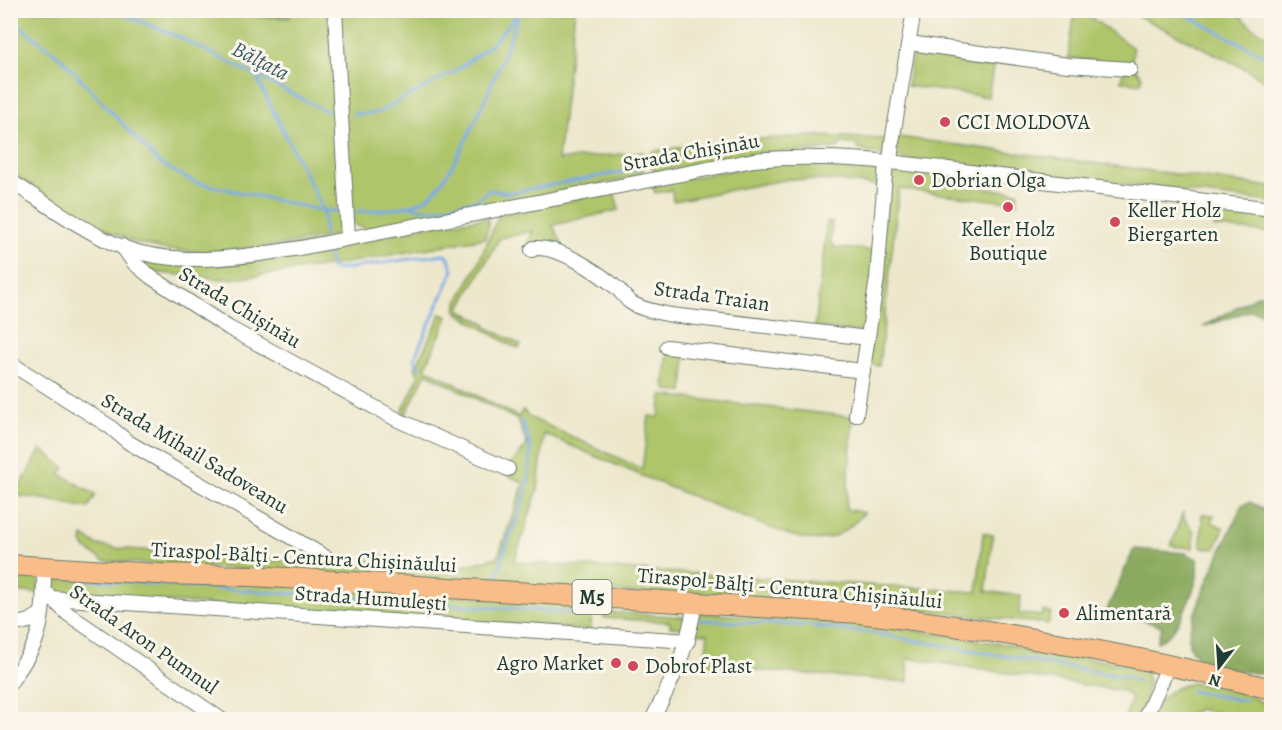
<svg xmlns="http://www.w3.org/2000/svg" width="1282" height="730" viewBox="0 0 1282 730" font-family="Alegreya,serif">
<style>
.green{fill:#afc56a;stroke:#67814f;stroke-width:1.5}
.forest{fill:#8baa5e;stroke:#557449;stroke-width:1.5}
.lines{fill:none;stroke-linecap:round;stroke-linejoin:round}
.stream{stroke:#7babe5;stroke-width:3}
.minor-casing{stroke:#677869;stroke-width:16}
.highway-casing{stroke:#677869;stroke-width:22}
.minor{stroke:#fff;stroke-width:14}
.highway{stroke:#f8bd89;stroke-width:20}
.poi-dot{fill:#d1495b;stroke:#fbf7ec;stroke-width:2}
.labels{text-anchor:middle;stroke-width:6;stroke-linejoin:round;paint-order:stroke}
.shield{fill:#fbf7ec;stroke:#61756b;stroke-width:1.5}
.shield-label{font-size:20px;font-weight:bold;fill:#1f3d34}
.poi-label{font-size:21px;fill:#1f3d34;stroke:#fbf7ec;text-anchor:start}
.street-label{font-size:21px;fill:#1f3d34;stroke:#fbf7ec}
.water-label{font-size:22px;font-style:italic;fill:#3b5e69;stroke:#fbf7ec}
</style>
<rect width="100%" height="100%" fill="#fbf7ec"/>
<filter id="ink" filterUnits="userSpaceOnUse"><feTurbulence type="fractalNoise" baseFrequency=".0167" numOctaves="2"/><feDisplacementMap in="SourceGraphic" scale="12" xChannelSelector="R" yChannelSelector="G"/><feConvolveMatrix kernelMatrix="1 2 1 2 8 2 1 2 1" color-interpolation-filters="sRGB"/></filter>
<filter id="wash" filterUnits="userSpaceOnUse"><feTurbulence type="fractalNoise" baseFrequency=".008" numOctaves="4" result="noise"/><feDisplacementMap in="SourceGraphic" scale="24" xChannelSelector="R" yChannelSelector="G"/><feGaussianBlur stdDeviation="1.35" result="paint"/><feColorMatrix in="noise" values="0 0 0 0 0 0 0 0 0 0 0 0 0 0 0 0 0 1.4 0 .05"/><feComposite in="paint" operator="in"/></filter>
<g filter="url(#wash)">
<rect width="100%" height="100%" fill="#ede7cc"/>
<g class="green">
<path d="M 191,10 L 192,13 L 289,18 L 291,10 L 575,11 L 558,160 L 643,152 L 643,171 L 637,177 L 367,229 L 355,225 L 351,220 L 336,235 L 261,248 L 207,252 L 167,250 L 134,242 L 102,228 L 11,174 L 10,11 Z"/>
<path d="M 1069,11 L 1082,11 L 1133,48 L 1132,66 L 1142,76 L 1140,84 L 1121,81 L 1123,72 L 1131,66 L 1068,58 L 1075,12 Z"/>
<path d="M 1128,11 L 1236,11 C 1246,22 1256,33 1271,36 L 1271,85 L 1248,70 Z"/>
<path d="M 913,50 L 994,62 L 988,97 L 907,86 Z"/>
<path d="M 818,136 L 888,139 L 887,155 L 882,156 L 858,149 L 859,145 L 840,143 L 839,147 L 815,151 L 763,153 L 656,172 L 652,168 L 652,151 L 757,139 Z"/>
<path d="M 898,137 L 1271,187 L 1271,202 L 896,158 Z"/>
<path d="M 790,162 L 865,166 L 879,172 L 881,186 L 837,181 L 789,179 L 673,201 L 672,190 L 655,193 L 652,185 L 753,166 Z"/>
<path d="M 898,169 L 980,180 L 983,188 L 1018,192 L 1017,203 L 899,189 L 879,366 L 868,364 L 889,175 Z"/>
<path d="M 614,191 L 619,210 L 553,225 L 565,251 L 528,242 L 533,231 L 500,238 L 461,306 L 461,311 L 487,324 L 486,327 L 521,345 L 519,348 L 510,345 L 458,313 L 456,308 L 460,297 L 476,268 L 499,215 Z"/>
<path d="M 1217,208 L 1271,215 L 1271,233 L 1214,227 Z"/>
<path d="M 484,218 L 487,219 L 489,224 L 485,238 L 335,265 L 241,278 L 222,279 L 150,272 L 142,264 L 143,258 L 173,263 Z"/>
<path d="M 827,222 L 832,223 L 831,243 L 836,248 L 872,250 L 877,247 L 866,331 L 860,332 L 815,327 Z"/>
<path d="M 441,314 L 448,317 L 425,368 L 518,417 L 523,410 L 529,417 L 642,469 L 649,416 L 659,417 L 662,395 L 853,417 L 846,509 L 864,513 C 853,525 840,537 823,539 C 800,543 765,525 744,517 C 677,491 611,463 544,434 L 538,489 L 514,562 L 977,592 L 983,533 L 993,535 L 986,591 L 1021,596 L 1019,614 L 1042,616 L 1043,611 L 1051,613 L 1048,624 L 838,601 L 705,597 L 104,561 L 86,549 L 82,543 L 83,536 L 97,545 L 115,548 L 323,564 L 333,559 L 343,565 L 366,565 L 374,552 L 392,561 L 423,566 L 426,559 L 452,569 L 498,557 L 524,483 L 498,471 L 512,463 L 527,445 L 518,420 L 426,373 L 405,416 L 401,414 L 419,376 L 415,368 Z"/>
<path d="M 674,351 L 686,352 L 683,392 L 668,391 L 664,385 L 668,354 Z"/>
<path d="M 41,449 L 65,468 L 60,474 L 96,495 L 88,508 L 43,499 L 11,495 L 11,487 L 21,485 Z"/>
<path d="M 1183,512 L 1184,519 L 1194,531 L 1193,548 L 1171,546 Z"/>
<path d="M 1202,514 L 1214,515 L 1211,522 L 1224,528 L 1215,549 L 1201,547 Z"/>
<path d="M 10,569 L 39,571 L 38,593 L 11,591 Z"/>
<path d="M 50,571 L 592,603 L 591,630 L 50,594 Z"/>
<path d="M 604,612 L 687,617 L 683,628 L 670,627 L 670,622 L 604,618 Z"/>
<path d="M 702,613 L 878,625 L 1011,645 L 1029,653 L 1057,658 L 1087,658 L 1128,665 L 1145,671 L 1149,680 L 1144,705 L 1137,719 L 1124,719 L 1132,699 L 1124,691 L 908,658 L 908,682 L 704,666 L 708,634 L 692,633 L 696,617 Z"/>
<path d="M 1192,683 L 1217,686 L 1250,696 L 1271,707 L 1271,719 L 1242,719 L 1199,709 L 1180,719 L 1150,720 C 1159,698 1169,688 1192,683 Z"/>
</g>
<g class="forest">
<path d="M 191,11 L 291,11 L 290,18 L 192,13 Z"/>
<path d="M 1258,295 L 1271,297 L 1271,316 L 1251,310 L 1203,327 Z"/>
<path d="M 1249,502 L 1271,512 L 1272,671 L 1269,671 L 1267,675 C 1251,672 1206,667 1196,656 C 1194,653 1189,647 1189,644 C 1184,623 1232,529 1242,505 Z"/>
<path d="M 1134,549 L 1185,553 L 1197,559 C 1203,576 1182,620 1170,634 C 1166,638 1162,640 1157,642 L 1162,626 L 1107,610 Z"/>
</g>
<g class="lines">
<g class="stream">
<path d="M 113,10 L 181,38 L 328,112"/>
<path d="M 1177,10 L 1272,60"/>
<path d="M 10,18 L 63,60 L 159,163 L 194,182 L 324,211 L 338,211"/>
<path d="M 256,77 L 324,211 L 324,233"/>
<path d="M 353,114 L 377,113 L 457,70 L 492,44 L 521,10"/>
<path d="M 410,206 L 429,210 L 477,200 L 489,190 L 509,193 L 638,169"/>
<path d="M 355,212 C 378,210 406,211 427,198 C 455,180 507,49 519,13"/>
<path d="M 328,251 L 331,268 L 337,270 L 444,254 L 449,258 L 453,271 L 414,359 L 420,367"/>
<path d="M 21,575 L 36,576"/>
<path d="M 52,577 L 574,613"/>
<path d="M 497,581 C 504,534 533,501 530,449 C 530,440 525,430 522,421"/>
<path d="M 700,620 L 814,626 L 878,634 L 1130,678 L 1139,682"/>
<path d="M 1191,691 L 1246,701"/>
</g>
</g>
</g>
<g filter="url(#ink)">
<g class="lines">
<defs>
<g id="minor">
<path d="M 335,10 L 348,238"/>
<path d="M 909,43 L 1068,65 L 1130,69"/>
<path d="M 890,163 L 892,142 L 914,10"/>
<path d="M 10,181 C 44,202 86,233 122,247 C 178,268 244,257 300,248 L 754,160 C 840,152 924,166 1009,177 C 1096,188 1184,198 1272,209"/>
<path d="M 122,246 L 134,263 L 151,277 L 229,328 L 398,420 L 508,469"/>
<path d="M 532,250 L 534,248 C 560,246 598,272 618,289 C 622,293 626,299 630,302 C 641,310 658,312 671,315 L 868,338"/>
<path d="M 667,347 L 863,371"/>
<path d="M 10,363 L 109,426 L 128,442 L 327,558"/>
<path d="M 856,415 L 877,278 L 886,162"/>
<path d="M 44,591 L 68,614 L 222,720"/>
<path d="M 51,598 L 688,641"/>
<path d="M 10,625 L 30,621 L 41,614"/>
<path d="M 10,683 C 19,670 29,656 35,642 C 44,620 44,591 44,567"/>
<path d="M 652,720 C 674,677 687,651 695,603"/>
<path d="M 1144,720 L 1169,665"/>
</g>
<path id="highway" d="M 10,565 L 158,574 L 253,576 L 859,613 C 999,630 1135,655 1272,689"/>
</defs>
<use href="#minor" class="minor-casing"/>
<use href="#highway" class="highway-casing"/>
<use href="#minor" class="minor"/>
<use href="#highway" class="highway"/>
</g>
</g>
<g class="poi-dot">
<circle cx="945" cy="122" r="6"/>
<circle cx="919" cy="180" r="6"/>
<circle cx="1008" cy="207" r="6"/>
<circle cx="1115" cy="222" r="6"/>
<circle cx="1064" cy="613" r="6"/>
<circle cx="616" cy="663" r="6"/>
<circle cx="633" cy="666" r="6"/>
</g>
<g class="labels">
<rect class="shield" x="572.5" y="580" width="39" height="34" rx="4.5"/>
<g class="shield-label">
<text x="592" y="604">M5</text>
</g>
<g class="poi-label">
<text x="957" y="129">CCI MOLDOVA</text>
<text x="931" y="187">Dobrian Olga</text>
<text x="1127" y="217">Keller Holz<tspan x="1127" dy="24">Biergarten</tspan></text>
<text x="1008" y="236" text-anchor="middle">Keller Holz<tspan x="1008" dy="24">Boutique</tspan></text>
<text x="1076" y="620">Alimentară</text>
<text x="604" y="670" text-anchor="end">Agro Market</text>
<text x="645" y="673">Dobrof Plast</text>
</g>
<g class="street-label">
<text transform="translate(691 152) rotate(-10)" y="7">Strada Chișinău</text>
<text transform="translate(712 296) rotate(8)" y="7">Strada Traian</text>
<text transform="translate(240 307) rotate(31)" y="7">Strada Chișinău</text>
<text transform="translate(195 453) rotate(31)" y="7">Strada Mihail Sadoveanu</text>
<text transform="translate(304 557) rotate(3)" y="7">Tiraspol-Bălţi - Centura Chișinăului</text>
<text transform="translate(790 588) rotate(5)" y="7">Tiraspol-Bălţi - Centura Chișinăului</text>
<text transform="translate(371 598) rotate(4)" y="7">Strada Humulești</text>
<text transform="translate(144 639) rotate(35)" y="7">Strada Aron Pumnul</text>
</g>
<g class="water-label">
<text transform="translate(261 60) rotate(27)" y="8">Bălţata</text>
</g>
</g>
<rect width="1282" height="730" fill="none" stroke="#fbf7ec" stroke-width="36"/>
<g transform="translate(1219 667) rotate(197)" stroke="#fbf7ec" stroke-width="4.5" paint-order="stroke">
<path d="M0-4.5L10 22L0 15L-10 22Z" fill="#1f3d34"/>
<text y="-9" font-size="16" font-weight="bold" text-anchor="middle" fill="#1f3d34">N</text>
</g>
</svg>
